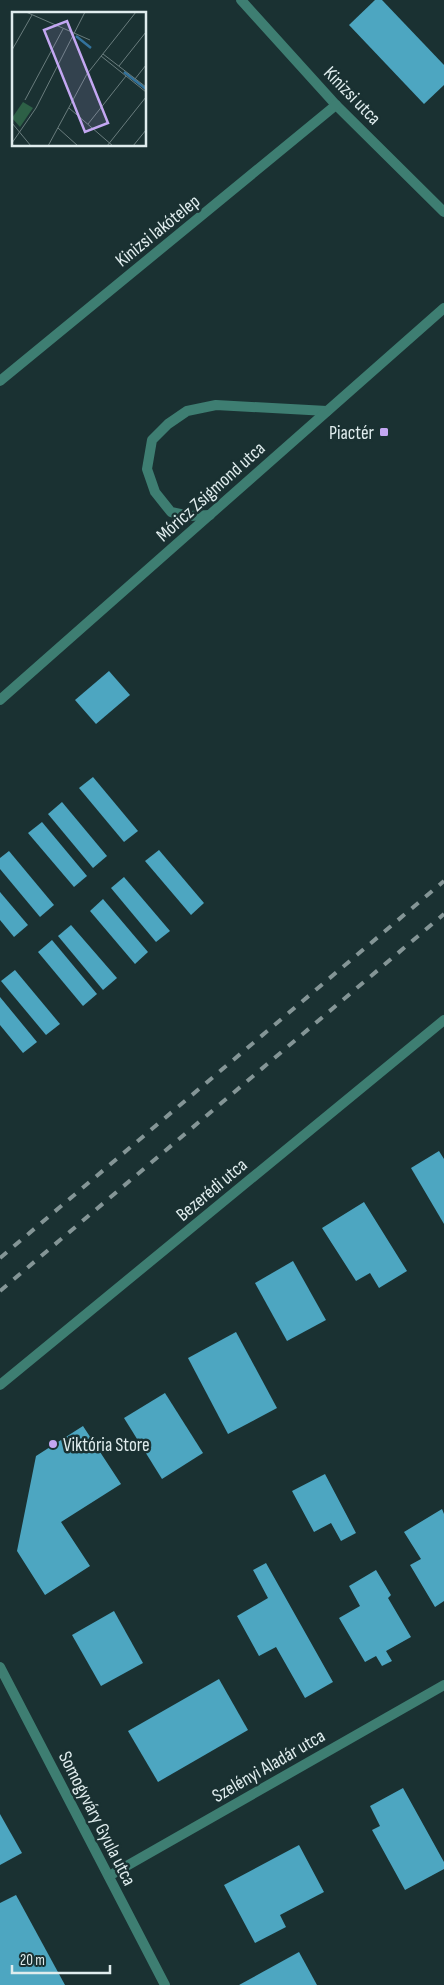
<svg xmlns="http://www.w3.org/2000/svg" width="444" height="1985" viewBox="0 0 444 1985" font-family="'Sofia Sans Condensed',sans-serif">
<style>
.building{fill:#4da6c1}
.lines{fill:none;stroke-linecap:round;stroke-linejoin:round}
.service{stroke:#3e7e72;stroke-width:10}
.minor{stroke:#3e7e72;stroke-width:10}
.rail{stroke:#849596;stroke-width:4;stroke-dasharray:9 9;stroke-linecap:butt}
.poi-dot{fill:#c3a7f2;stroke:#1a3132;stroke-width:2}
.labels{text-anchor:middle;stroke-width:5;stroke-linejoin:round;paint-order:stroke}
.street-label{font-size:19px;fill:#dfeced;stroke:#1a3132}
.poi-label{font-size:19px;fill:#dfeced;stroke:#1a3132;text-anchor:end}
.inset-river{fill:none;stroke:#33739d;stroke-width:2.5}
.inset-road{fill:none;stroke:#697c7d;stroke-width:1}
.view{fill:#c3a7f2;fill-opacity:0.15;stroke:#c3a7f2;stroke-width:2.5}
.inset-edge{fill:none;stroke:#dfeced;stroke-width:2.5}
</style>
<rect width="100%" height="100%" fill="#1a3132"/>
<g class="building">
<path d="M 375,0 L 382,0 L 444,65 L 444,85 L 424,104 L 349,25 Z"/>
<path d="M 109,671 L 130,695 L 96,724 L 75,700 Z"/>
<path d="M 93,777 L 138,831 L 124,842 L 79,788 Z"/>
<path d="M 62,802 L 107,856 L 93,868 L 48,814 Z"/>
<path d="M 42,822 L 87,876 L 74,887 L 28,833 Z"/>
<path d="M 159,850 L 204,903 L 191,915 L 145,861 Z"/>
<path d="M 9,851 L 54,905 L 40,917 L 0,869 L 0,858 Z"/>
<path d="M 124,877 L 170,931 L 156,942 L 111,888 Z"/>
<path d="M 0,892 L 28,925 L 14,937 L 0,920 Z"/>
<path d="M 103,899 L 148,952 L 135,964 L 90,911 Z"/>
<path d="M 71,925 L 117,978 L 103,990 L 58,936 Z"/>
<path d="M 52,940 L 97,994 L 83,1006 L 38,952 Z"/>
<path d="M 15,970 L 60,1024 L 46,1035 L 1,981 Z"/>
<path d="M 0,997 L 37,1042 L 23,1053 L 0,1025 Z"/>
<path d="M 439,1151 L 444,1159 L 444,1224 L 411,1168 Z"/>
<path d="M 364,1202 L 407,1271 L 379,1288 L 370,1273 L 356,1281 L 322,1228 Z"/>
<path d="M 293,1261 L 326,1320 L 287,1341 L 255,1283 Z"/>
<path d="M 236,1332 L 277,1408 L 228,1434 L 188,1358 Z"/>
<path d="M 165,1393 L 203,1453 L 162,1479 L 124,1418 Z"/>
<path d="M 83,1426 L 121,1484 L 61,1522 L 90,1566 L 45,1595 L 17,1551 L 36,1456 Z"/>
<path d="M 325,1474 L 356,1533 L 341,1541 L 331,1523 L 314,1532 L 292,1491 Z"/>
<path d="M 442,1509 L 444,1514 L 444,1601 L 435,1607 L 410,1565 L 421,1559 L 404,1532 Z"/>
<path d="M 266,1563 L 333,1682 L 305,1698 L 276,1647 L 259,1656 L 237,1616 L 268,1598 L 253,1570 Z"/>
<path d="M 376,1570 L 391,1595 L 388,1598 L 411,1637 L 386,1651 L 392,1661 L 382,1666 L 376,1656 L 365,1662 L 339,1618 L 360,1606 L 349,1586 Z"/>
<path d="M 114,1611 L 143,1663 L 101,1686 L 72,1635 Z"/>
<path d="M 219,1679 L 248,1730 L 158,1782 L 128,1731 Z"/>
<path d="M 403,1788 L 444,1862 L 444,1869 L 405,1890 L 372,1830 L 380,1826 L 370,1806 Z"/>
<path d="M 0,1814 L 22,1853 L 0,1865 Z"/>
<path d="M 299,1845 L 324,1892 L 280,1915 L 286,1927 L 255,1943 L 224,1885 Z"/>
<path d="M 16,1895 L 65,1985 L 0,1985 L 0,1903 Z"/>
<path d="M 299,1952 L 317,1985 L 239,1985 Z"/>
</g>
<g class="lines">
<path class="service" d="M 210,515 L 190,516 L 171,512 L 155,492 L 147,469 L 152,440 L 168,424 L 187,411 L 216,405 L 327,411"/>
<g class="minor">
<path d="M 241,0 L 336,105 L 444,212"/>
<path d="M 0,381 L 336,105"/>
<path d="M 0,700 L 444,308"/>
<path d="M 0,1385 L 444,1020"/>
<path d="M 0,1667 L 165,1985"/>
<path d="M 109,1876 L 444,1685"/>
</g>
<g class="rail">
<path d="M 0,1258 L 444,881"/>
<path d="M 0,1291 L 444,914"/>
</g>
</g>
<g class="poi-dot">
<rect x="379" y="427" width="10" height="10" rx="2.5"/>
<circle cx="53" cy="1444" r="5"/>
</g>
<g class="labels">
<g class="street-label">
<text transform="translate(353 95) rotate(46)" y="7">Kinizsi utca</text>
<text transform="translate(157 230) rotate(-39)" y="7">Kinizsi lakótelep</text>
<text transform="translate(210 491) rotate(-42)" y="7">Móricz Zsigmond utca</text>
<text transform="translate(211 1189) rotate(-40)" y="7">Bezerédi utca</text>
<text transform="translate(268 1765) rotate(-30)" y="7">Szelényi Aladár utca</text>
<text transform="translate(98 1818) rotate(63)" y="7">Somogyváry Gyula utca</text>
</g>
<g class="poi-label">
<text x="374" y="439">Piactér</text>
<text x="63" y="1451" text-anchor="start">Viktória Store</text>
</g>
</g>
<g transform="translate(12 12)">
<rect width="134" height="134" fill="#1a3132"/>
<path d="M 11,90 L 21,96 L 8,115 L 0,106 Z" fill="#2d6046"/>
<path class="inset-river" d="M 64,24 L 79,36M 112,60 L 134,77"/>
<path class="inset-road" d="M 14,0 L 78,28M 0,38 L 20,3M 91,42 L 134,75M 89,44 L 134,80M 107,54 L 134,20M 123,67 L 134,53M 13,88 L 51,17M 57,96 L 101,134M 0,111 L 19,134M 76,112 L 114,64M 46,116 L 66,134M 0,131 L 24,96 L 73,0M 36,134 L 75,62 L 124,0M 95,134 L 134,85M 121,134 L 134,118"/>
<path class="view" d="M 55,9 L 96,111 L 73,120 L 32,18 Z"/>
<rect width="134" height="134" class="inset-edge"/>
</g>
<path d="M12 1965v8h98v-8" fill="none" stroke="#dfeced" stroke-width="2.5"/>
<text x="20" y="1965" font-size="15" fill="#dfeced" stroke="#1a3132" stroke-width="4" paint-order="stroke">20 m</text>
</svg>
